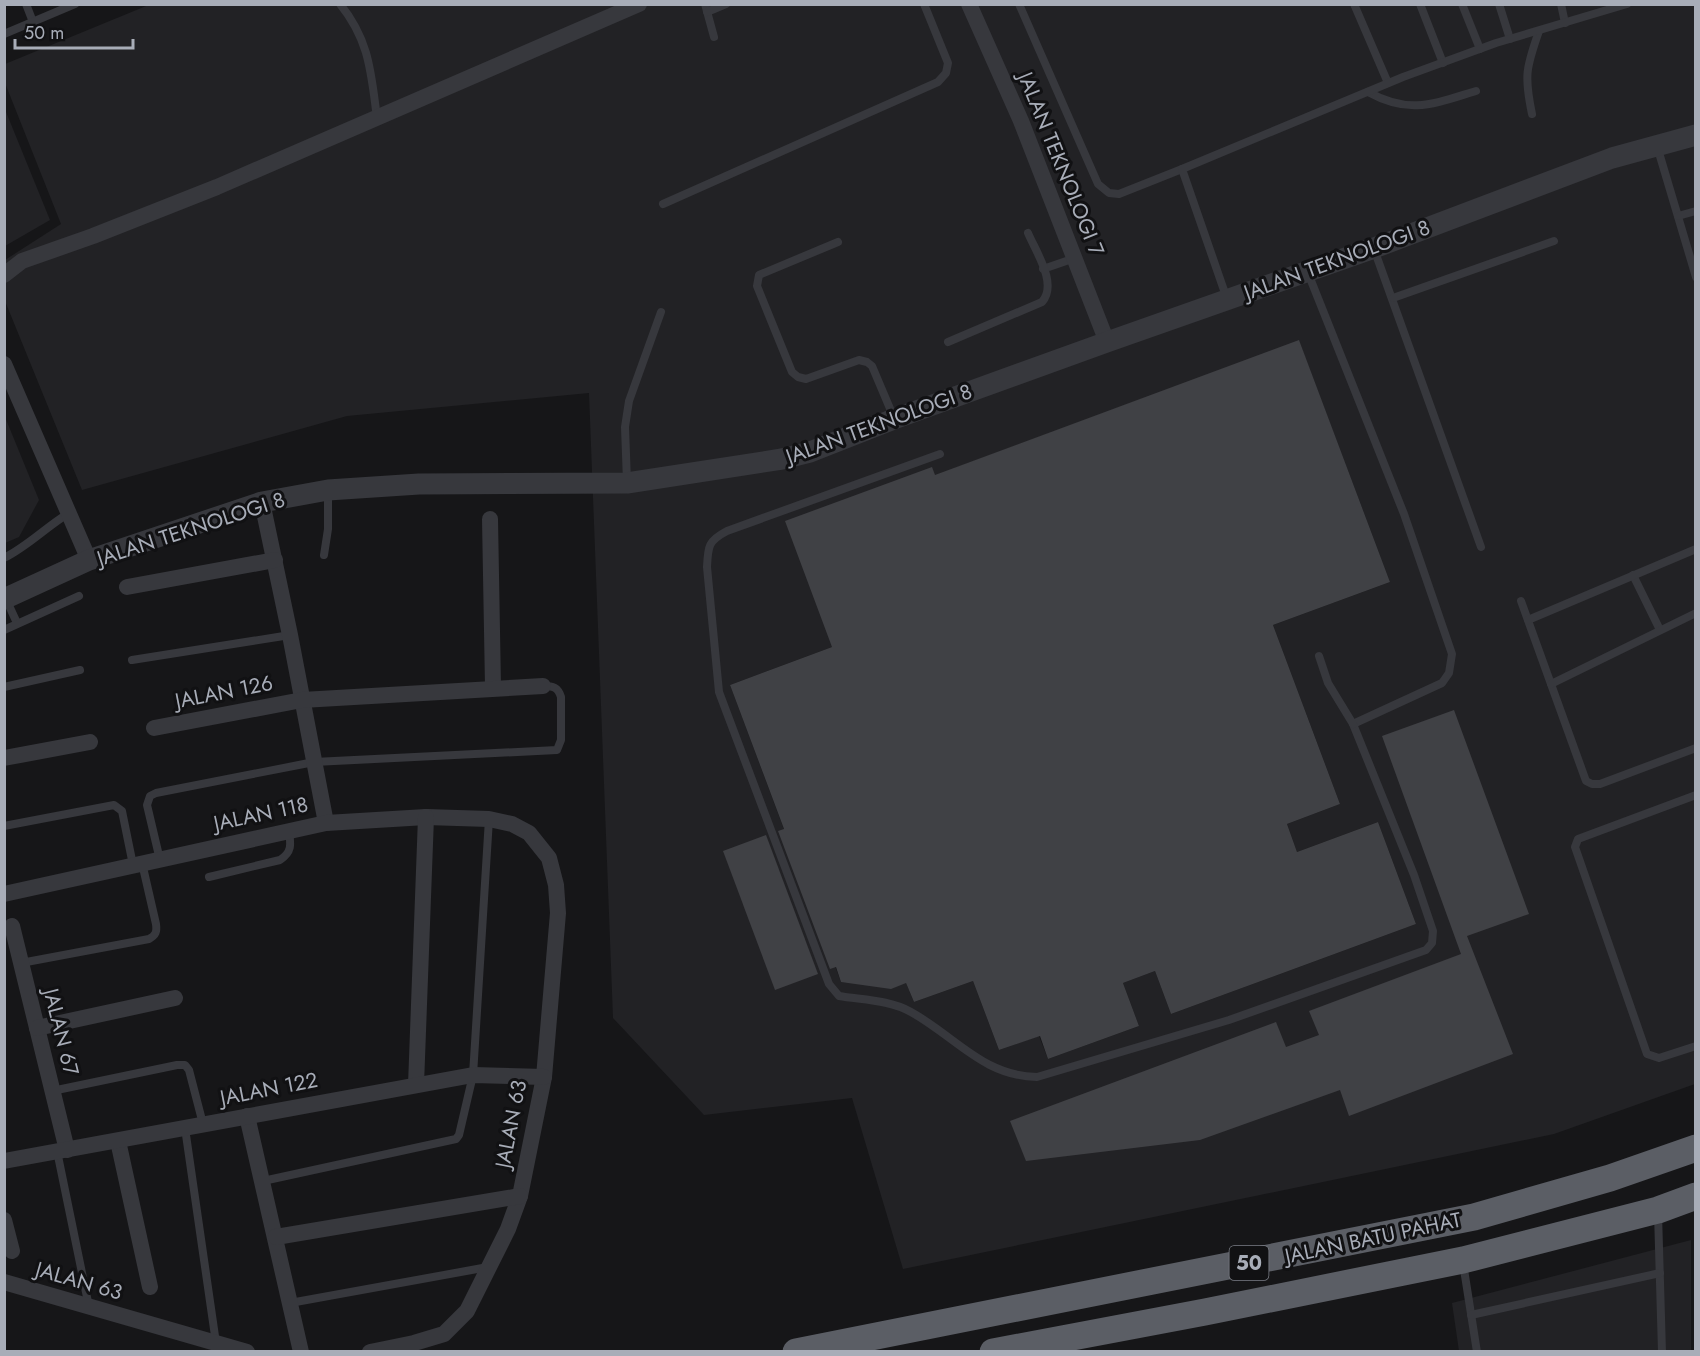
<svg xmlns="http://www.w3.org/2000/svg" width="1700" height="1356" viewBox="0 0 1700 1356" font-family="Jost,sans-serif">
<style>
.built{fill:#222225;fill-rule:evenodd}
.building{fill:#404145}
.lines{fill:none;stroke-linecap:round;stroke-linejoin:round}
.service{stroke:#37383d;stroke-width:8}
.minor{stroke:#37383d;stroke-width:16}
.tertiary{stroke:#37383d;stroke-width:21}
.trunk{stroke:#5b5e65;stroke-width:27}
.labels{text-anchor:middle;stroke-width:6;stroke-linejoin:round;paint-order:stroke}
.shield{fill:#111113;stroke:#7b7e86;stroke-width:1.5}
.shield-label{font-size:20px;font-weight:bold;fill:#a8adb8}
.street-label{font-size:21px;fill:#a8adb8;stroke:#111113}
</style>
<rect width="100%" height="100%" fill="#161618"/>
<g class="built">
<path d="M 151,4 L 1695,5 L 1695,1084 L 1554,1134 L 903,1269 L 852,1098 L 704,1115 L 613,1018 L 589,393 L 347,416 L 82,490 L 5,301 L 5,260 L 61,224 L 5,83 L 5,64 ZM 1299,341 L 1390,582 L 1273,625 L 1340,804 L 1287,824 L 1297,852 L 1378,822 L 1416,924 L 1171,1014 L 1155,971 L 1123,983 L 1139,1026 L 1048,1059 L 1039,1036 L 999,1050 L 973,981 L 914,1002 L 906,983 L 841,982 L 730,685 L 999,585 L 955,468 Z"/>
<path d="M 4,107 L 50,220 L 5,246 L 4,246 Z"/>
<path d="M 5,417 L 39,500 L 19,537 L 5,543 Z"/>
<path d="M 1691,1240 L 1691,1351 L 1459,1351 L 1452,1303 Z"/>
</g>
<g class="building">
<path d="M 1299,340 L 1390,582 L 1273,625 L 1340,804 L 1287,824 L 1297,852 L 1378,822 L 1416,924 L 1171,1014 L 1155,971 L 1123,983 L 1139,1026 L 1048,1059 L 1040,1036 L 999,1050 L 973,981 L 914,1002 L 906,983 L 891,989 L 841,982 L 836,967 L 830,969 L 778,831 L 784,829 L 730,685 L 832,647 L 785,521 L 932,467 L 935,475 Z"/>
<path d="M 1454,710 L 1529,914 L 1467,936 L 1513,1054 L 1349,1116 L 1340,1090 L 1200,1140 L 1026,1161 L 1010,1121 L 1276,1022 L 1286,1047 L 1319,1035 L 1309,1011 L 1461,954 L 1382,736 Z"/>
<path d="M 766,835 L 818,974 L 775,990 L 723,851 Z"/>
</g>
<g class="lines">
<g class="service">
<path d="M 26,4 L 33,22"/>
<path d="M 340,4 C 370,41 371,74 377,118"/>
<path d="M 705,4 L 714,37"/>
<path d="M 1019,4 L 1098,184 L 1109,193 L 1119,194 L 1182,169"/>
<path d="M 1354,4 L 1388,83"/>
<path d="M 1420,4 L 1443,63"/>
<path d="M 1462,4 L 1480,49"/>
<path d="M 1499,4 L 1510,39"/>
<path d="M 1561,4 L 1565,23"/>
<path d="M 707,12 L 726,4"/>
<path d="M 4,34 L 75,4"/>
<path d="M 1368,92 C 1410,115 1433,104 1476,91"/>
<path d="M 1532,114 C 1524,76 1526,68 1539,31"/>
<path d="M 1657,146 L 1696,277"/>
<path d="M 663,204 L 938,82 L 946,73 L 948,63 L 924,4"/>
<path d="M 1678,216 L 1696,211"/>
<path d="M 838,242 L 759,275 L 757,286 L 792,372 L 798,377 L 806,379 L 859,360 L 867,362 L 872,366 L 894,418"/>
<path d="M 1374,249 L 1481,547"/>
<path d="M 1043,269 L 1075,258"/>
<path d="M 1393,298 L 1554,241"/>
<path d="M 1227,299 L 1182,169 L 1403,77 L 1496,43 L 1627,4"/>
<path d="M 948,342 L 1042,302 C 1058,284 1036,252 1028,233"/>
<path d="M 940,454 L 727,531 C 708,541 708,546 707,567 L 719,692 L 829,984 L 839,996 C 863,1000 890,1000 911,1012 C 956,1037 983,1076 1037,1077 L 1229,1020 L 1426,950 L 1432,943 L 1433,931 L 1414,875 L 1353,724 L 1442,683 L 1449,673 L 1452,654 L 1404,514 L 1308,273"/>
<path d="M 627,482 L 625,427 L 629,401 L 661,312"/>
<path d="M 324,555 L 328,529 L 328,490"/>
<path d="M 4,558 C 28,546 46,527 69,513"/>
<path d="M 1633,575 L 1660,630"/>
<path d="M 6,599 L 17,623"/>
<path d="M 1521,601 L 1586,781 L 1592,784 L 1600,784 L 1696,748"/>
<path d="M 1528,620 L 1696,549"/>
<path d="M 4,630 L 79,596"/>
<path d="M 1319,656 L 1328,683 L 1353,724"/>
<path d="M 132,660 L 290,635"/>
<path d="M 1551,684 L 1696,613"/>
<path d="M 4,687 L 80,670"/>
<path d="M 1696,795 L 1578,839 L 1575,847 L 1647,1054 L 1659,1058 L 1696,1046"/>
<path d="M 4,826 L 114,805 L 122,811 L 133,865"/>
<path d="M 160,860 L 147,805 L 150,796 L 156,793 L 314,762 L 557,750 L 561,740 L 561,697 C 558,687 553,686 543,686"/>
<path d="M 209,877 L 280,860 C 292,852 291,845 289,831"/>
<path d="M 21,963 L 149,939 C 156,935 157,932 156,924 L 142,863"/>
<path d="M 52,1091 L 177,1065 L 185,1065 L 189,1070 L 203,1124"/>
<path d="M 185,1128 L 216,1343"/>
<path d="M 57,1151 L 89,1307"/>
<path d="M 263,1181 L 456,1139 L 459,1135 L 473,1075 L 489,819"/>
<path d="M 1658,1213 L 1662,1352"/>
<path d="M 1463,1263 L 1477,1352"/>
<path d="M 290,1303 L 488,1267"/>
<path d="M 1471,1315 L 1660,1273"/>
</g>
<g class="minor">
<path d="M 969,4 L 1021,121 L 1107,342"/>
<path d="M 4,275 L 22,261 L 93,236 L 217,187 L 639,4"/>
<path d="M 4,364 L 89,560"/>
<path d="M 262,502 L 290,635 L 326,823"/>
<path d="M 490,519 L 493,687"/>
<path d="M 127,587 L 275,560"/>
<path d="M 154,728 L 302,700 L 543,686"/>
<path d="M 4,758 L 90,742"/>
<path d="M 4,894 L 326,823 L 426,817 L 489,819 L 512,824 L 529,833 L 549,858 L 556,885 L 558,913 L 544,1077 L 520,1196 L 508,1229 L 467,1311 L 444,1334 L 414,1343 L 370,1352"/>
<path d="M 12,926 L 67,1150"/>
<path d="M 37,1028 L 175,998"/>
<path d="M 416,1085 L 426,817"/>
<path d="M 247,1116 L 301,1352"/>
<path d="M 118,1141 L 150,1287"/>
<path d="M 4,1161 L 473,1075 L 544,1077"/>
<path d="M 4,1220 L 12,1251"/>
<path d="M 276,1237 L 520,1196"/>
<path d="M 4,1282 L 247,1352"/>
</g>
<path class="tertiary" d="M 4,599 L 89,560 L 262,502 L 328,490 L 419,484 L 627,483 L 782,459 L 810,452 L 894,419 L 1107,342 L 1374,248 L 1612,158 L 1696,135"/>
<g class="trunk">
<path d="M 796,1352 L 1474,1217 L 1610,1178 L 1696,1148"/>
<path d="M 993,1352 L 1205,1312 L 1463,1260 L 1658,1210 L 1696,1196"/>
</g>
</g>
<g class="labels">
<rect class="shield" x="1229.5" y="1246" width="39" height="34" rx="4.5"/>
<g class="shield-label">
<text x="1249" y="1270">50</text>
</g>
<g class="street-label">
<text transform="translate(1061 164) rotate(68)" y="7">JALAN TEKNOLOGI 7</text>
<text transform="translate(1337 260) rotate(-20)" y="7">JALAN TEKNOLOGI 8</text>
<text transform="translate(879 424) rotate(-20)" y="7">JALAN TEKNOLOGI 8</text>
<text transform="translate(191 529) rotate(-18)" y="7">JALAN TEKNOLOGI 8</text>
<text transform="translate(224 692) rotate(-11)" y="7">JALAN 126</text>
<text transform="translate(261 814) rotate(-12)" y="7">JALAN 118</text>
<text transform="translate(61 1032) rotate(76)" y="7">JALAN 67</text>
<text transform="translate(269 1089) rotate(-11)" y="7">JALAN 122</text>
<text transform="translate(511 1124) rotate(-79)" y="7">JALAN 63</text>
<text transform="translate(1373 1238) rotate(-12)" y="7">JALAN BATU PAHAT</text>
<text transform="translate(79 1281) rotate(16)" y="7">JALAN 63</text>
</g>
</g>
<rect width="1700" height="1356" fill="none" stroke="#a8adb8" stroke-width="12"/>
<path d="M15 39v9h118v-9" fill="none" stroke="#a8adb8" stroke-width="3"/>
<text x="24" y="39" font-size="18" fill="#a8adb8" stroke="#111113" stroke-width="4.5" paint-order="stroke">50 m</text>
</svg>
